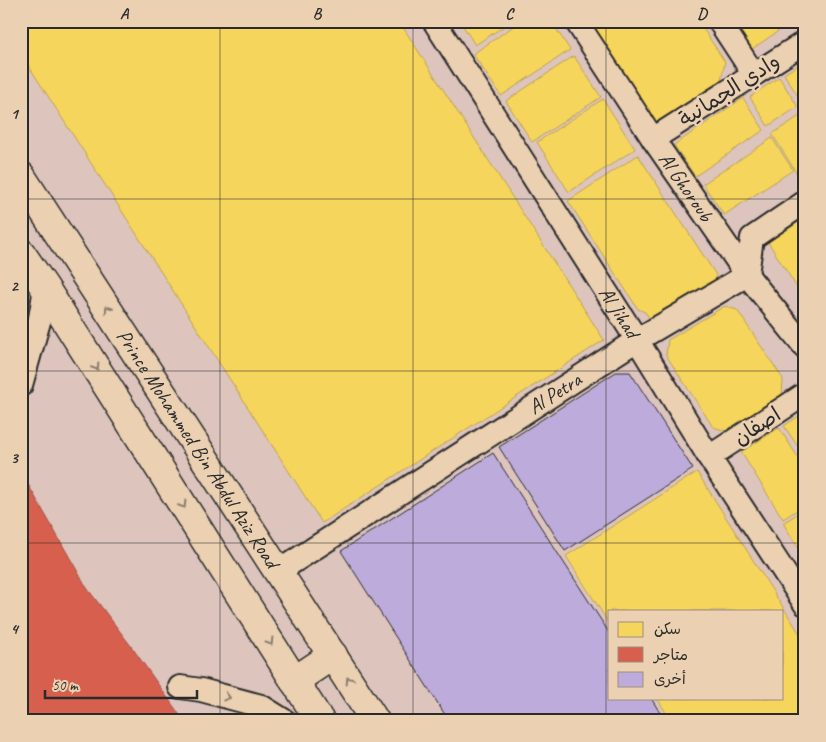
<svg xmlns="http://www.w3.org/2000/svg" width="826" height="742" viewBox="0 0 826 742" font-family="Caveat,'Playpen Sans Arabic',sans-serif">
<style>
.homes{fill:#f6d55c;stroke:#b9a24d}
.shops{fill:#d6604d;stroke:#a35043}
.building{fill:#bdabdb;stroke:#2b2b2b}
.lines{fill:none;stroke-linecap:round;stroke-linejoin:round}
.minor-casing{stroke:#2b2b2b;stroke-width:26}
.major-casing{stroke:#2b2b2b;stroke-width:31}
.minor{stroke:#ebd0b2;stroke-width:22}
.major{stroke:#ebd0b2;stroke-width:28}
.oneway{stroke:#8b7e6e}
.grid{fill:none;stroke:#2b2b2b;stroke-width:1;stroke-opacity:0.55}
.labels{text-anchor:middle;stroke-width:5;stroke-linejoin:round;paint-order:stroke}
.street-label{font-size:21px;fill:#2b2b2b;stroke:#ebd0b2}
.neatline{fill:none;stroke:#2b2b2b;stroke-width:2}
.grid-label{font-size:16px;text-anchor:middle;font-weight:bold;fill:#2b2b2b}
</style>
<rect width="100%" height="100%" fill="#ddc5be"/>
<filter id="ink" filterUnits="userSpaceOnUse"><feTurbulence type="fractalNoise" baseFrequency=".02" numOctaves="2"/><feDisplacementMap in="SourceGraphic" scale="10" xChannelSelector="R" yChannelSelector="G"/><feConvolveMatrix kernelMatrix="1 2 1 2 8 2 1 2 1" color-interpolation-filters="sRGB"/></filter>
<g filter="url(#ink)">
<g class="homes">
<path d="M 21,21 L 399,21 L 604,340 L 322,523 L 21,54 Z"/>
<path d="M 460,21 L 512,21 L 475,45 Z"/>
<path d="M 521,21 L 551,21 L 570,50 L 501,96 L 473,54 Z"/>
<path d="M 586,21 L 698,21 L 725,62 L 721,80 L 652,125 Z"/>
<path d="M 734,21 L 793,21 L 752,49 Z"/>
<path d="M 574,56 L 601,97 L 532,142 L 506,101 Z"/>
<path d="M 805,61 L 805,102 L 803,104 L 784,74 Z"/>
<path d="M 779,77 L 798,107 L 768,126 L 750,97 Z"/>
<path d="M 743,98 L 764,130 L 695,176 L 674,145 Z"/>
<path d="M 603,99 L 635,149 L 569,192 L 537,142 Z"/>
<path d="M 803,114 L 805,117 L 805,178 L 801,180 L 772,134 Z"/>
<path d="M 772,138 L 793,170 L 724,215 L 703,184 Z"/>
<path d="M 638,155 L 716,275 L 714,287 L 653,323 L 645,312 L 638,309 L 568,201 Z"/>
<path d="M 805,218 L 805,300 L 768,242 Z"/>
<path d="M 725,306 L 737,310 L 783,379 L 782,397 L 727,431 L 713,427 L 666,355 L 668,340 Z"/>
<path d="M 805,412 L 805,457 L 784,426 Z"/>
<path d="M 779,428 L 805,468 L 805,505 L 783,519 L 741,452 Z"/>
<path d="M 697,472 L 805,642 L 805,721 L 671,721 L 657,698 L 782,698 L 782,611 L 610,611 L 610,625 L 566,556 Z"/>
<path d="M 805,509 L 805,556 L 804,557 L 783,523 Z"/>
</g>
<path class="shops" d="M 21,472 L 87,588 L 131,646 L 184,721 L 21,721 Z"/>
<g class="building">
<path d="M 616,372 L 630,372 L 693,469 L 565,551 L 499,447 Z"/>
<path d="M 493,453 L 610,634 L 610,698 L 651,698 L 665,721 L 449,721 L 341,551 Z"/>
</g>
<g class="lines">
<defs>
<g id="minor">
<path id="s1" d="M 434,21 L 637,340 L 709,457 L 805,604"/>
<path id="s2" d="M 576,21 L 653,139 L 747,275 L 805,347"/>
<path d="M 719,21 L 753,73"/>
<path d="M 653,139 L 805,42"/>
<path d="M 747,275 L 752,238 L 805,202"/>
<path d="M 21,385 L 40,318 L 45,288"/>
<path d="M 709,457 L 805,394"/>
<path id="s3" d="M 279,571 L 637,340 L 747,275"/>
<path d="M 180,687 L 201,690 L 261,706 L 285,721"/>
</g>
<g id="major">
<path id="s4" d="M 21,176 L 375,721"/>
<path d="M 21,253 L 45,288 L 320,721"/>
<path d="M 294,681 L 333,655"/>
</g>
</defs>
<use href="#minor" class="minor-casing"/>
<use href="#major" class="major-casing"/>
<use href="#minor" class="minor"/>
<use href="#major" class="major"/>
</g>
<defs><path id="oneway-chevron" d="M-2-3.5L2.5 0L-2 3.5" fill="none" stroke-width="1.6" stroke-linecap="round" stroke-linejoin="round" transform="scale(1.25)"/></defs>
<g class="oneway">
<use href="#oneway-chevron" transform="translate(108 309) rotate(-123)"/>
<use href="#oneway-chevron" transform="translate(96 367) rotate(58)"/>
<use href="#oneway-chevron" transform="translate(183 505) rotate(58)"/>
<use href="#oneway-chevron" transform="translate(270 642) rotate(58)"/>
<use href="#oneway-chevron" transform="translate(349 680) rotate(-123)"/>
<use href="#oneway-chevron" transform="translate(227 697) rotate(16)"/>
</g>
</g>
<path class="grid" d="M 220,21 L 220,721M 413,21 L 413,721M 606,21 L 606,721M 21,199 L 805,199M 21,371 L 805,371M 21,543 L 805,543"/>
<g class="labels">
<g class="street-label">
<text transform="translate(729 90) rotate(-33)" y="7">وادي الجمانية</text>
<text dy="7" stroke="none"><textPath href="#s2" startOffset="199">Al Ghoroub</textPath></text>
<text dy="7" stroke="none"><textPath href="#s1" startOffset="345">Al Jihad</textPath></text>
<text dy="7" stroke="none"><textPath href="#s3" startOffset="328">Al Petra</textPath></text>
<text transform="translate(757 426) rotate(-33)" y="7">اصفان</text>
<text dy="7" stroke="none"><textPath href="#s4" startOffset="325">Prince Mohammed Bin Abdul Aziz Road</textPath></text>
</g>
</g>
<rect width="826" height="742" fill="none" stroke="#ebd0b2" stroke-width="55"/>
<rect x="608" y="610" width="175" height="90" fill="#ebd0b2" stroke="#9e8e7c"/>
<rect x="618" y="622" width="25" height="15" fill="#f6d55c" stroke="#9e8e7c"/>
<text x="654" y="634" font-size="15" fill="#2b2b2b">سكن</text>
<rect x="618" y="647" width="25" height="15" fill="#d6604d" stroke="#9e8e7c"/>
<text x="654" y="660" font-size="15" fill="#2b2b2b">متاجر</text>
<rect x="618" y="672" width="25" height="15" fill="#bdabdb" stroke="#9e8e7c"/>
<text x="654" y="684" font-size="15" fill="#2b2b2b">أخرى</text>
<path d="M45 690v8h152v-8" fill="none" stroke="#2b2b2b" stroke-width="2.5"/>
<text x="52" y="690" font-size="15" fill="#2b2b2b" stroke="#ebd0b2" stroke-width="4" paint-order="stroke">50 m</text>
<rect x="28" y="28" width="770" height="686" class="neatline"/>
<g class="grid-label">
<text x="124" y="19">A</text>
<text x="317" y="19">B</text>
<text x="509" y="19">C</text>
<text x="702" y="19">D</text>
<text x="14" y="119">1</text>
<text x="14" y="291">2</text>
<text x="14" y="463">3</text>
<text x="14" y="634">4</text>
</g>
</svg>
